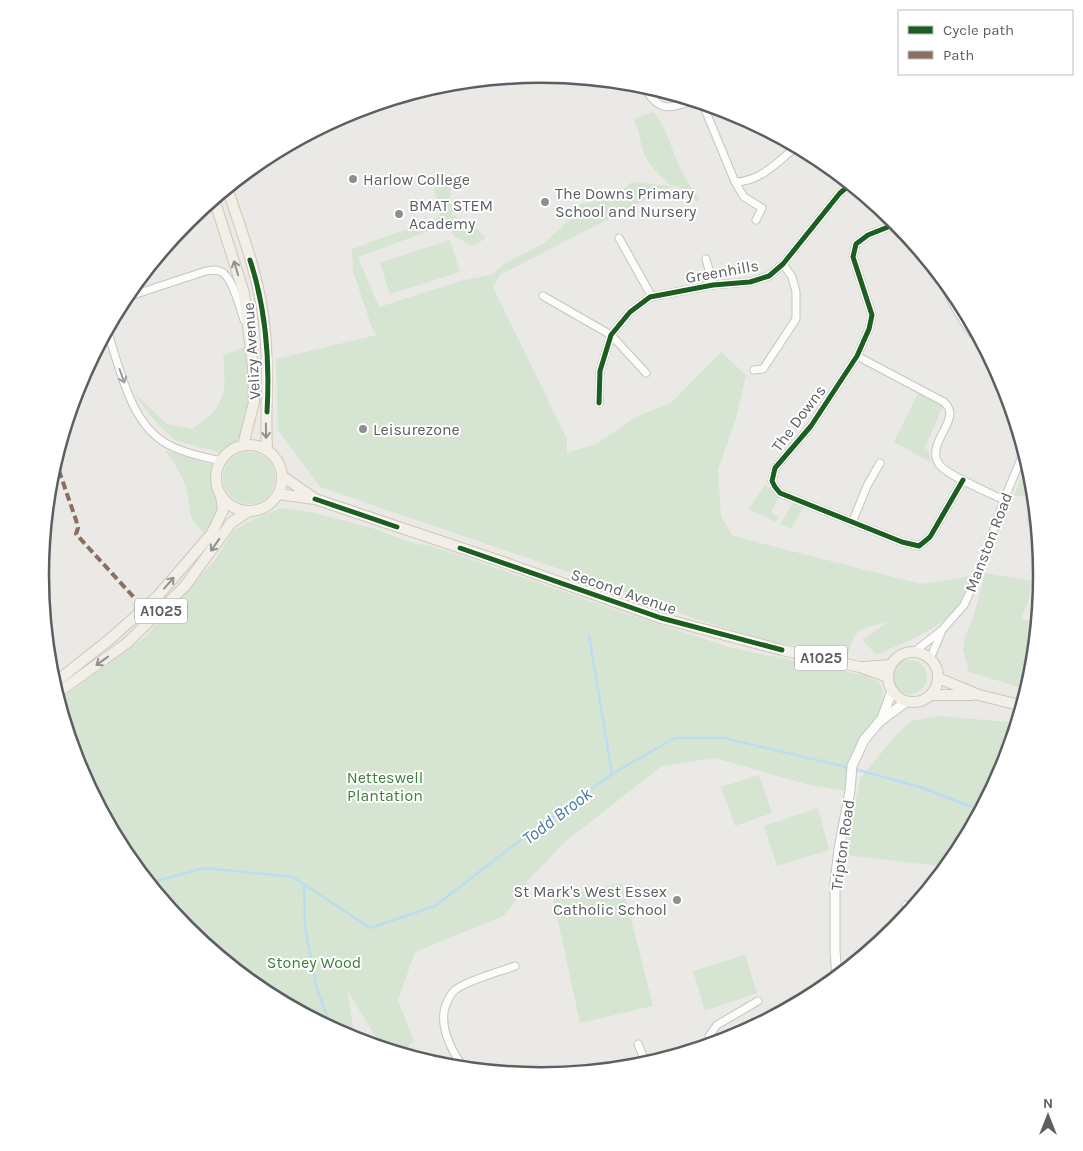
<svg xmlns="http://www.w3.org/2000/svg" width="1083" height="1151" viewBox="0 0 1083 1151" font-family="Karla,sans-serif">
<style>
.green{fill:#d5e5d2}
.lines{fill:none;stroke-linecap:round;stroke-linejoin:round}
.stream{stroke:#bcddf1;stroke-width:2.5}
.minor-casing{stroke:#c4c5c5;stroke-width:9}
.tertiary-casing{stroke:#c4c5c5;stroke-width:11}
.primary-casing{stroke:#d0c7b5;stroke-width:12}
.minor{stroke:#fcfcfb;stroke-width:7}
.tertiary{stroke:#fcfcfb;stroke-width:9}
.primary{stroke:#f2efe8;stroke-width:10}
.quiet{stroke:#8d6e63;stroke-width:4;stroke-dasharray:8 4;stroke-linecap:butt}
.cycleway-casing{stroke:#fff;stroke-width:8}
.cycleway{stroke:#1b5e20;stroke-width:5}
.oneway{stroke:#909191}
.oneway2{stroke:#9b9e9f}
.poi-dot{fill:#8d8f90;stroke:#fff;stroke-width:2}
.labels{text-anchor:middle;stroke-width:4;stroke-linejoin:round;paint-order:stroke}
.shield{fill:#fff;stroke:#8c8f91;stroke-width:1}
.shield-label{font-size:15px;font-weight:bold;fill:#5b5f62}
.poi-label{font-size:16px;fill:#5b5f62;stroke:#fff;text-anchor:start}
.street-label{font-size:16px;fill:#5b5f62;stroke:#fff}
.park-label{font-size:16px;fill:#3d803d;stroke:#fff}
.water-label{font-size:18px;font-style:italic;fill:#497aa6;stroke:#fff}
.rim{fill:none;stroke:#5b5f62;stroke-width:2.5}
</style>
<rect width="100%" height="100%" fill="#eae9e5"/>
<g class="green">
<path d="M 653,112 C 666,123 672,152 680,168 C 685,178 692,188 699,198 L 697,201 C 690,195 682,185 672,186 L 500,275 L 493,287 L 567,439 L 567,453 L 598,443 L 634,418 L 672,402 L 721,352 L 746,375 L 736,418 L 718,470 L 721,517 L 733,536 L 921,584 L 976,575 C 972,584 968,596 962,603 C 940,629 906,642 876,655 L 863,640 L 888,622 C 861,629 856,625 848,655 L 769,641 L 699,620 L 580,576 L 320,487 L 278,430 L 276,359 L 377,335 L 373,331 L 353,271 L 352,249 L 440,217 L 434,189 L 440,185 L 452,183 L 450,198 L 453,215 L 475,227 L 486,238 L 473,246 L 455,237 L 445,225 L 358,257 L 379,307 L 460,281 L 491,275 L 504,264 L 544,243 L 562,227 L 581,204 L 613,199 L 632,182 L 671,186 C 663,177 650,168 645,156 C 639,142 642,135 633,119 Z"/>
<path d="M 450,240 L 460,272 L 390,294 L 380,263 Z"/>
<path d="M 249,346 C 250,368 253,415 242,434 C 238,441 228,447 222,453 L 174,440 L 151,417 L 134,393 L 167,424 L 192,429 C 225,408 227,393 223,356 L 243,347 Z"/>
<path d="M 918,393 L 943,406 L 925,448 L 929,451 L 931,463 L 894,442 Z"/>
<path d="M 165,450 L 213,465 L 211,481 L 217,500 L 217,518 L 204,532 C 183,516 193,505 185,485 C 181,472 172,461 165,450 Z"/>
<circle cx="249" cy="478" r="26"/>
<path d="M 1023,475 L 1033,475 L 1035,496 L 1014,496 Z"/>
<path d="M 765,485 L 780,494 L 771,512 L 779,517 L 776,522 L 749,509 Z"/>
<path d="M 793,503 L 803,508 L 791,529 L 780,524 Z"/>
<path d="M 281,508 L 315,513 L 372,528 L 416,544 L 426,545 L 456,554 L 627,614 L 732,648 L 864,675 L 879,682 L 883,691 L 881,708 L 852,766 L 844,791 L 806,784 L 715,758 L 662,766 L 566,841 L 527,881 L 523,892 L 503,916 L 415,952 L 398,1000 L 414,1041 L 400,1054 L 381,1048 L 376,1037 L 347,990 L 355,1040 L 349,1039 L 263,992 L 187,930 L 124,854 L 78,767 L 58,701 L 145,637 L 215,560 L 233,531 L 250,521 Z"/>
<path d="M 1027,513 L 1037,513 L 1038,538 L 1031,538 L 1032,527 L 1027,526 Z"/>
<path d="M 985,573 L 1031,581 L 1029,599 L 1021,619 L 1039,621 L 1033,674 L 1028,690 L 967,671 L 968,668 L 963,650 L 965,635 L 973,619 Z"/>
<circle cx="910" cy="677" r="17"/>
<path d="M 940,716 L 1018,723 L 1005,768 L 958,854 L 948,867 L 845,855 L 860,779 L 896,735 L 912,721 Z"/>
<path d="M 759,775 L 772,813 L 735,826 L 721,787 Z"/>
<path d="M 818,808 L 829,850 L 777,866 L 764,826 Z"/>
<path d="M 622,883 L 653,1006 L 580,1023 L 553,897 Z"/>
<path d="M 745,955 L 757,993 L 705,1011 L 693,971 Z"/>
</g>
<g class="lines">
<g class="stream">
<path d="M 589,636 L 612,774"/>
<path d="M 855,769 L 923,788 L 982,811"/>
<path d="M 148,883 L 205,868 L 293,877 L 370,928 L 435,906 L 514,845 L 612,774 L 675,738 L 724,738 L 850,768"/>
<path d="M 304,885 L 305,927 L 317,989 L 332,1029"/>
</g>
<defs>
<g id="minor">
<path d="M 643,85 C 659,112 666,110 695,100"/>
<path d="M 704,103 L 704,107 L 735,182 C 760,182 779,161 797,146"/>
<path d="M 735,182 L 744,197 L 762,208 L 756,220"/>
<path d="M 898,223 L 868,235 L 856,244 L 853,257 L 872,315 L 869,329 L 857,356 L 811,426 L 775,468 L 772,481 L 775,487 L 780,493 L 902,542 L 919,546 L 930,537 L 963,480"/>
<path d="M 619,238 L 652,297"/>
<path d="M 706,259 L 713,285"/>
<path d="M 543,296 L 611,335 L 646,373"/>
<path d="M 124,298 L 206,271 C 212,270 217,269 222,272 C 233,278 240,309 244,320"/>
<path d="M 107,330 C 120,368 130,425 169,445 C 185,453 203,457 221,461"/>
<path d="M 857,356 L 944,402 C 946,404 948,406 949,409 C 955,424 926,446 939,464 C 946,475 990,493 1004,500"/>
<path d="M 754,370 L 763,369 L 796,319 L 796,292 L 792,277 L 783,264"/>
<path d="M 599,403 L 600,371 L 611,335 L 630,312 L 650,297 L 713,285 L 750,282 L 769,276 L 783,264 L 840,193 L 851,184"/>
<path d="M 852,523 L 867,486 L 880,463"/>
<path d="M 914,652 L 942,630 L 964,605 L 981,567 L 1004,500 L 1025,449"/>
<path d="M 930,659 L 941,633"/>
<path d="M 906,905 L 908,916"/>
<path d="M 638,1044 L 647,1065"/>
<path d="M 711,1045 L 709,1036 L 717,1025 L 758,1001"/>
<path d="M 466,1070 C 451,1052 436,1022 448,1000 C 450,996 452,992 455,990 C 468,980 499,972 515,966"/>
</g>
<g id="tertiary">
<path d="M 942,276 C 952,304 966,326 985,347"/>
<path d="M 881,721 L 892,691"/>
<path d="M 837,978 L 835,950 L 835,883 L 839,849 L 850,791 L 852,766 L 864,740 L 880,721 L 906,702"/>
</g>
<g id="primary">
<path d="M 227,188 C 243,235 261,282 265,332 C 269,371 265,410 267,450"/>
<path d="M 214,199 L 244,293 L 253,368 L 254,402 L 243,445"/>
<circle cx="249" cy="478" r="33"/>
<path d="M 282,476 L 314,498"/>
<path d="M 278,494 L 315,499 L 503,562 L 661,618 L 782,650 L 860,667 L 888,677"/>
<circle cx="913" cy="677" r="25"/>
<path d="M 864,667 L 891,665"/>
<path d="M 938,678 L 979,695 L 1023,706"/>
<path d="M 53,684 L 110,639 L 157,597 L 212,533 L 223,510 L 221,495"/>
<path d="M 56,694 L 127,643 L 185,586 L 231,523 L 249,511"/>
<path d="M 931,695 L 973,695"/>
</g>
</defs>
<use href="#minor" class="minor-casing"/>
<use href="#tertiary" class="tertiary-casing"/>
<use href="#primary" class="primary-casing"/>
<use href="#minor" class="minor"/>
<use href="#tertiary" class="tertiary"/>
<use href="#primary" class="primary"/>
<path class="quiet" d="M 55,459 L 76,520 L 78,528 L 76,534 L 140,604"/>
<defs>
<g id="cycleway">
<path d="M 898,223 L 868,235 L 856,244 L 853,257 L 872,315 L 869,329 L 857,356 L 811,426 L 775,468 L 772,481 L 775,487 L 780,493 L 902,542 L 919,546 L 930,537 L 963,480"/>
<path d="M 250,260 C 266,309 270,361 267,412"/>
<path d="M 599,403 L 600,371 L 611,335 L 630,312 L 650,297 L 713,285 L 750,282 L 769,276 L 783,264 L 840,193 L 851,184"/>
<path d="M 315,499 L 397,527"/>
<path d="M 460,548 L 661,618 L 782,650"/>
</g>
</defs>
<use href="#cycleway" class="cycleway-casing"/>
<use href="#cycleway" class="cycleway"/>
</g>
<defs><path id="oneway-shaft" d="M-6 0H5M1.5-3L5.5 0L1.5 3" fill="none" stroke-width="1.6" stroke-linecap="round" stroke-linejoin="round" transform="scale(1.25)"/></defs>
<g class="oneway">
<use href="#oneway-shaft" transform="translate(236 268) rotate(-107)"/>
<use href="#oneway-shaft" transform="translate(266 431) rotate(89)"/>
<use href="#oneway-shaft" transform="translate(215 545) rotate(125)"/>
<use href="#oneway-shaft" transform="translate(169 583) rotate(-49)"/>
<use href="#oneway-shaft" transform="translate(102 661) rotate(144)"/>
</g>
<use class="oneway2" href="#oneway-shaft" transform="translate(122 376) rotate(70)"/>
<g class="poi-dot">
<circle cx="353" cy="179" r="5"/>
<circle cx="545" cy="202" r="5"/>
<circle cx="399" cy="214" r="5"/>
<circle cx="363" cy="429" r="5"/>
<circle cx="677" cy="900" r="5"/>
</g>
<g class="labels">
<g class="shield">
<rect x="135" y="598.5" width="52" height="25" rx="4"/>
<rect x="795" y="645.5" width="52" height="25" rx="4"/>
</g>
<g class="shield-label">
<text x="161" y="616">A1025</text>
<text x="821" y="663">A1025</text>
</g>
<g class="poi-label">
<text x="363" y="185">Harlow College</text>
<text x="555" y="199">The Downs Primary<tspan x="555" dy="18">School and Nursery</tspan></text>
<text x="409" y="211">BMAT STEM<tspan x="409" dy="18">Academy</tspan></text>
<text x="373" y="435">Leisurezone</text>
<text x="667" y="897" text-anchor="end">St Mark's West Essex<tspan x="667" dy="18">Catholic School</tspan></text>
</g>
<g class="street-label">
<text transform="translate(722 271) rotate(-10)" y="6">Greenhills</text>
<text transform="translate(251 351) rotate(-94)" y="6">Velizy Avenue</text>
<text transform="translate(798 418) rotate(-53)" y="6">The Downs</text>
<text transform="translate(988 542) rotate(-69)" y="6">Manston Road</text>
<text transform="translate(624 591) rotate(19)" y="6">Second Avenue</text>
<text transform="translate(842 845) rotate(-82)" y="6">Tripton Road</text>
</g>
<g class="park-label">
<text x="385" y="783">Netteswell<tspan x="385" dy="18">Plantation</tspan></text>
<text x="314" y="968">Stoney Wood</text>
</g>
<g class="water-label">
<text transform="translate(557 816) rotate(-37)" y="6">Todd Brook</text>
</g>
</g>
<path d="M0 0H1083V1151H0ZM49 575a492 492 0 1 1 984 0a492 492 0 1 1-984 0Z" fill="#fff" fill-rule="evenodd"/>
<path class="rim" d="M49 575a492 492 0 1 1 984 0a492 492 0 1 1-984 0Z"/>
<rect x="898" y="10" width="175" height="65" fill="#ffffff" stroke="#bdbfc0"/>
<rect x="908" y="26" width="25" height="8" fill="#1b5e20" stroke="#bdbfc0"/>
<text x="943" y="35" font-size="15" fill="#5b5f62">Cycle path</text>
<rect x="908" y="51" width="25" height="8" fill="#8d6e63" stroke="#bdbfc0"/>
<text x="943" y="60" font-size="15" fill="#5b5f62">Path</text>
<g transform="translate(1048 1116)" stroke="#ffffff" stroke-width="4" paint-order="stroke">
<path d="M0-4L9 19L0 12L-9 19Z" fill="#5b5f62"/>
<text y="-8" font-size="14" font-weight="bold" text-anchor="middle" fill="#5b5f62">N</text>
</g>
</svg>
